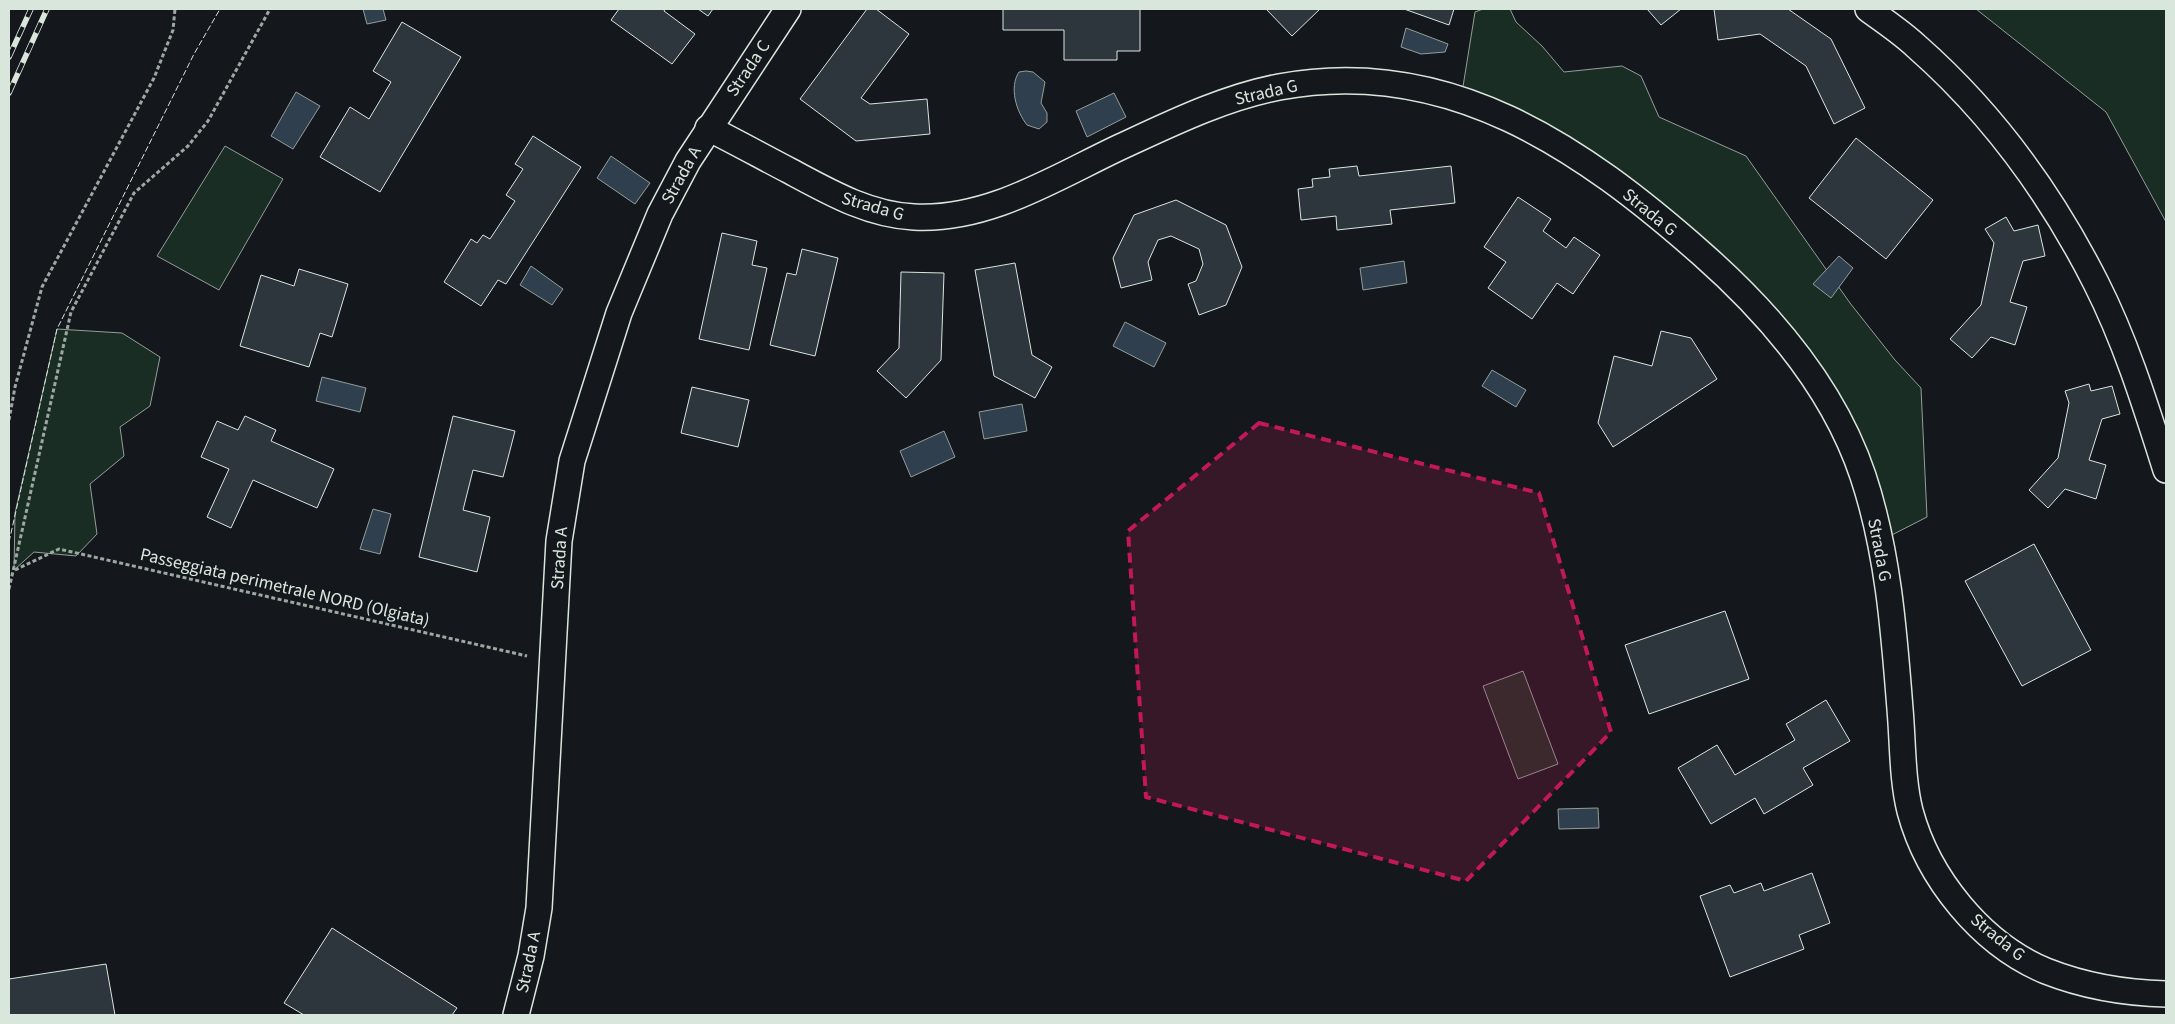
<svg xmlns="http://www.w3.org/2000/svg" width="2175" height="1024" viewBox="0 0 2175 1024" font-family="'Source Sans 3',sans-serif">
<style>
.green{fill:#1a2d24;stroke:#939e99}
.water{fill:#2f3f4d;stroke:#939e99}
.building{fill:#2c363c;stroke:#d8e6dc}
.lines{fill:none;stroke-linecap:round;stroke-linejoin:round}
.street-casing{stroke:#d8e6dc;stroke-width:28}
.path{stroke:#9da8a2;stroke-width:3;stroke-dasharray:4 2.5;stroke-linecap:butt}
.street{stroke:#14181c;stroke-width:25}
.rail-casing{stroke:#d8e6dc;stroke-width:5.5}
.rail{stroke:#14181c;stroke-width:4;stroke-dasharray:11;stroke-linecap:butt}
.fence{stroke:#d8e6dc;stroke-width:1;stroke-dasharray:6 2.5;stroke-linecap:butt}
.marked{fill:#c2185b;fill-opacity:0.2;stroke:#c2185b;stroke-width:4;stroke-dasharray:10 6;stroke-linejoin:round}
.labels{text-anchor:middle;stroke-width:4;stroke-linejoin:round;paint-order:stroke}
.street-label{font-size:18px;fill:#d8e6dc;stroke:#14181c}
</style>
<rect width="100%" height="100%" fill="#14181c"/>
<g class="green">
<path d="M 1483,9 L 1510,9 L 1516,22 L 1542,46 L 1564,72 L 1622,66 L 1641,76 L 1659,117 L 1746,156 L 1850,303 L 1895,360 L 1921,388 L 1927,517 L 1880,541 L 1836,414 L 1671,228 L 1461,99 L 1475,12 Z"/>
<path d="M 1976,9 L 2166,9 L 2166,222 L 2106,112 Z"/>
<path d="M 225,146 L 283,179 L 219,290 L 157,256 Z"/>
<path d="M 57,329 L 122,333 L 160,357 L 150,406 L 120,427 L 124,456 L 90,484 L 97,534 L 76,556 L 34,552 L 14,570 L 15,513 Z"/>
<path d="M 1523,671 L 1558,764 L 1518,779 L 1483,686 Z"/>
</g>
<g class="water">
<path d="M 363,9 L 383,9 L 386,20 L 367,24 Z"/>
<path d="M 1406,28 L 1448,44 L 1445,52 L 1421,54 L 1401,47 Z"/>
<path d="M 1026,71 L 1033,72 L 1045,82 L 1041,103 L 1047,113 L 1047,122 L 1039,129 L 1027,125 C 1016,111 1009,87 1019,72 Z"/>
<path d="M 296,92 L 320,106 L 293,149 L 271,136 Z"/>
<path d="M 1114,93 L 1126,117 L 1087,137 L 1076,111 Z"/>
<path d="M 611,156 L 650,183 L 635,204 L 597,178 Z"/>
<path d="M 1839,256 L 1853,268 L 1831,298 L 1813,284 Z"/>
<path d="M 1404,261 L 1407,283 L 1363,290 L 1360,268 Z"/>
<path d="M 531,266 L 563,289 L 552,305 L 520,285 Z"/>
<path d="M 1125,322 L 1166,343 L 1154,367 L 1113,346 Z"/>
<path d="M 1492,370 L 1526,390 L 1516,407 L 1482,386 Z"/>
<path d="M 322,377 L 366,388 L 360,412 L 316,401 Z"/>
<path d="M 1022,404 L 1027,431 L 984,439 L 979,412 Z"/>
<path d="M 944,431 L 955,457 L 911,477 L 900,451 Z"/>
<path d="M 373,509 L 391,514 L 380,554 L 360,549 Z"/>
<path d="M 1598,808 L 1599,828 L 1559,829 L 1558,809 Z"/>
</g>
<g class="building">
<path d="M 619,9 L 665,9 L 664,11 L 695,34 L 672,64 L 611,20 Z"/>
<path d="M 698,9 L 713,9 L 708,16 Z"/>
<path d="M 867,9 L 876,9 L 909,34 L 861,98 L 870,104 L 927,99 L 930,134 L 856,141 L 800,99 Z"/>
<path d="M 1003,9 L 1140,9 L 1140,51 L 1117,51 L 1117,60 L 1064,60 L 1064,30 L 1003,30 Z"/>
<path d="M 1266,9 L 1320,9 L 1292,36 Z"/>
<path d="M 1404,9 L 1454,9 L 1449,25 Z"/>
<path d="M 1647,9 L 1681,9 L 1661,25 Z"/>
<path d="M 1714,9 L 1788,9 L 1831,39 L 1865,108 L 1834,124 L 1806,66 L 1760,34 L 1718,40 Z"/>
<path d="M 402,22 L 461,57 L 380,192 L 320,157 L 350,107 L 369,119 L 391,82 L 373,71 Z"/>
<path d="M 533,136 L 581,167 L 506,284 L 498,280 L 481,306 L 444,282 L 471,239 L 477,243 L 483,235 L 490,239 L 515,201 L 506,195 L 523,169 L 515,164 Z"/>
<path d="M 1856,138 L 1933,200 L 1886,259 L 1809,198 Z"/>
<path d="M 1357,166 L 1359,176 L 1451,166 L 1455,203 L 1390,210 L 1392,224 L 1337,230 L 1336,216 L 1301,220 L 1298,189 L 1313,187 L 1312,179 L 1330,177 L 1329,169 Z"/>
<path d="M 1518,197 L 1551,219 L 1543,231 L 1566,248 L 1574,237 L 1600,255 L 1573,294 L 1557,283 L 1532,319 L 1488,288 L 1506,262 L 1484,247 Z"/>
<path d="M 1176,200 L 1226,225 L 1242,267 L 1226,305 L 1199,315 L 1188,284 L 1196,281 L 1203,264 L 1199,249 L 1171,236 L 1158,240 L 1148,262 L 1152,280 L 1121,288 L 1113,258 L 1134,215 Z"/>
<path d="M 2006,217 L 2014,231 L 2038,225 L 2045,256 L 2023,261 L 2010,302 L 2027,307 L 2015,345 L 1991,337 L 1972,358 L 1950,339 L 1981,305 L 1994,243 L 1985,229 Z"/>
<path d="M 722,233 L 757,241 L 752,265 L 767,268 L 749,350 L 699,339 Z"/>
<path d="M 802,249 L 838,258 L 815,356 L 770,345 L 787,273 L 796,275 Z"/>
<path d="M 1015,263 L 1032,355 L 1052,367 L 1035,398 L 994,376 L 975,270 Z"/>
<path d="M 299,269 L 348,284 L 332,337 L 320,333 L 309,367 L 240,346 L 261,275 L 294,286 Z"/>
<path d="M 901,272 L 944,273 L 941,360 L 906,398 L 877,371 L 899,348 Z"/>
<path d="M 1661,331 L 1691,338 L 1717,379 L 1613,447 L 1598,423 L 1614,356 L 1652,366 Z"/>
<path d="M 2089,384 L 2091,391 L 2112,386 L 2120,414 L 2102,419 L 2089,460 L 2106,465 L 2096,499 L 2065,489 L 2048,508 L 2029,490 L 2058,458 L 2069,403 L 2065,391 Z"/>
<path d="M 692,387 L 749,400 L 738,447 L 681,433 Z"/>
<path d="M 245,416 L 276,430 L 271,441 L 334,469 L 317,508 L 253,480 L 231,528 L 207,517 L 229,469 L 201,457 L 217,421 L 238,430 Z"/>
<path d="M 453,416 L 515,431 L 503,477 L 473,470 L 463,510 L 490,517 L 477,572 L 419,557 Z"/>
<path d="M 2034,544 L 2091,650 L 2022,686 L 1965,581 Z"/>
<path d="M 1725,611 L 1749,679 L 1649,714 L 1625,645 Z"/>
<path d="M 1826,700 L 1850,741 L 1803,768 L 1813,785 L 1764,814 L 1755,798 L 1711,824 L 1678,768 L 1717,745 L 1735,775 L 1795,740 L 1786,724 Z"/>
<path d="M 1812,873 L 1830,923 L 1799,935 L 1804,949 L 1730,977 L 1700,896 L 1730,885 L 1734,893 L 1761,883 L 1764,891 Z"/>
<path d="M 332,928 L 457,1008 L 452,1015 L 304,1015 L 284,1003 Z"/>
<path d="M 106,964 L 115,1015 L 9,1015 L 9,979 Z"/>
</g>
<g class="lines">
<defs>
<g id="street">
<path d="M 1868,9 C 1884,21 1901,32 1916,46 C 1990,111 2051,194 2096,283 C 2126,342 2146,407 2166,470"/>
<path d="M 708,128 C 736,142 763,157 790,171 C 829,192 869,215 914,217 C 987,221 1053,179 1116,149 C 1168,125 1222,98 1279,87 C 1448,55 1582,148 1702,254 C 1770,314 1834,389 1863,476 C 1888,551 1894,631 1900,709 C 1903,743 1902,779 1910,811 C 1928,878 1981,944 2046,971 C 2084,986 2126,993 2166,994"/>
<path d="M 516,1015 L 531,956 L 539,908 L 559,541 L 572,461 L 619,313 L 660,214 L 688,161 L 788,9"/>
</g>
</defs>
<use href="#street" class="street-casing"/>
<g class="path">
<path d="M 9,420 L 15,387 L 42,287 L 154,78 L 173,30 L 175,9"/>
<path d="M 15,570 L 59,549 L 527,656"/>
<path d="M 9,589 L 71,312 L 134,193 L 188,146 L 208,121 L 270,9"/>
</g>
<use href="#street" class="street"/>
<defs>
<g id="rail">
<path d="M 9,57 L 31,9"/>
<path d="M 9,93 L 47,9"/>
</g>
</defs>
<use href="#rail" class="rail-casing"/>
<use href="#rail" class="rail"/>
<path class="fence" d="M 9,542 L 57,329 L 194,54 L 220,9"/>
</g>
<path class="marked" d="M 1259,423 L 1539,493 L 1611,732 L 1466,881 L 1146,797 L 1128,531 Z"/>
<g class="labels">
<g class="street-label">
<text transform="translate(748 68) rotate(-56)" y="6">Strada C</text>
<text transform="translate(1266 92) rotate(-13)" y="6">Strada G</text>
<text transform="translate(681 175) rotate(-61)" y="6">Strada A</text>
<text transform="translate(873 206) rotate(16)" y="6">Strada G</text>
<text transform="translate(1650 212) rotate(39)" y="6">Strada G</text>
<text transform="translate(1880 550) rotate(79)" y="6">Strada G</text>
<text transform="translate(559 558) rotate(-86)" y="6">Strada A</text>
<text transform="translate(285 587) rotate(13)" y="6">Passeggiata perimetrale NORD (Olgiata)</text>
<text transform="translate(1998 937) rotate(39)" y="6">Strada G</text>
<text transform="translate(528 962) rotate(-78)" y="6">Strada A</text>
</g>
</g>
<rect width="2175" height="1024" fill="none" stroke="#d8e6dc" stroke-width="20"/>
</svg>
